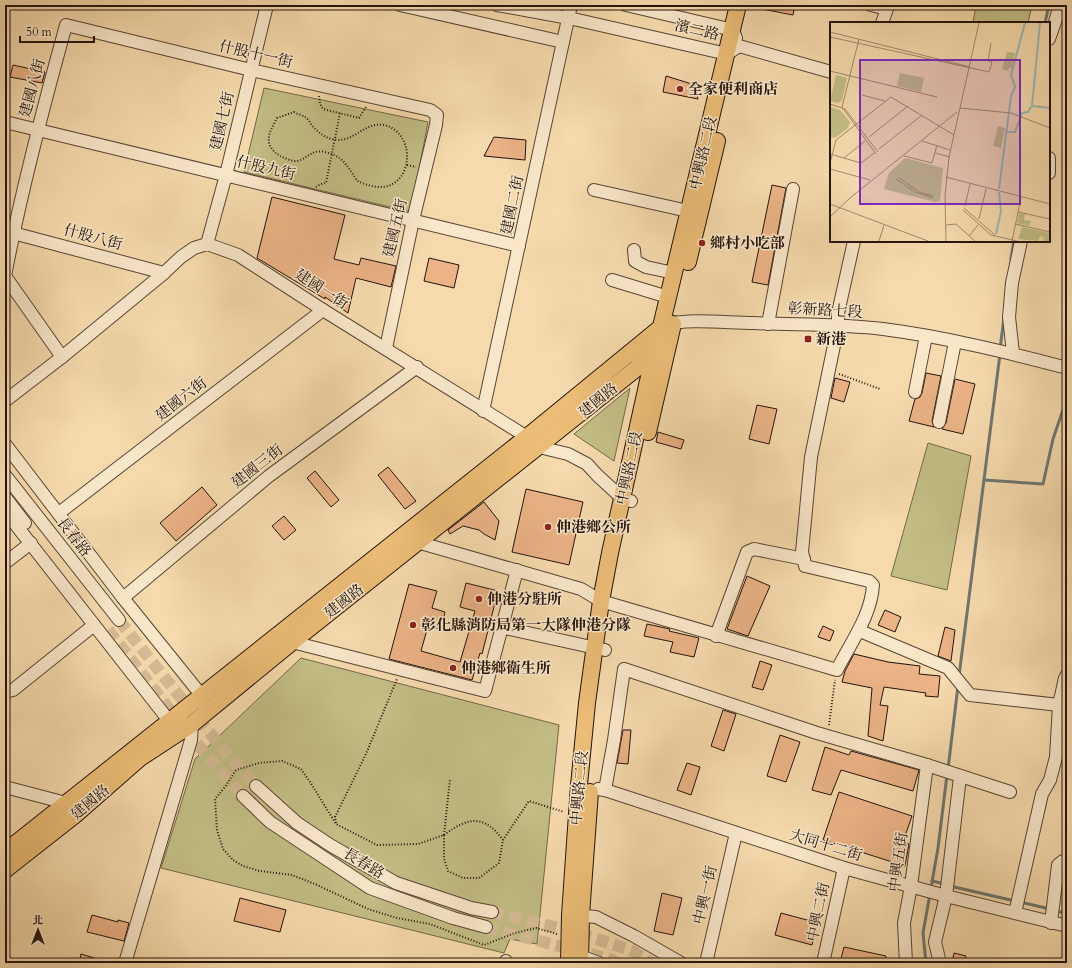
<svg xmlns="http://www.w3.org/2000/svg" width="1072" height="968" viewBox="0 0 1072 968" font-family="Cardo,'Noto Serif TC',serif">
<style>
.green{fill:#c3bd85;stroke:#746848}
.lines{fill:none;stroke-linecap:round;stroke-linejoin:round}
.stream{stroke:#6e7770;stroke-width:3}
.building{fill:#ebb386;stroke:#24130c}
.minor-tunnel{stroke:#d6bc95;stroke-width:12;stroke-dasharray:12 6;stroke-linecap:butt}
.minor-casing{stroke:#584534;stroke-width:14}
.major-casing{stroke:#24130c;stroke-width:18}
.path{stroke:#24130c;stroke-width:2;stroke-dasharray:1 2;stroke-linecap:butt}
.minor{stroke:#f9e7ca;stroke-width:12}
.major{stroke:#ebbd76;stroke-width:16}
.poi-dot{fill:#8f2418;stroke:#f9e7ca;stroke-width:1.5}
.labels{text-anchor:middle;stroke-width:3;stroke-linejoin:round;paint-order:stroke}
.street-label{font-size:15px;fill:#24130c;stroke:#f9e7ca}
.poi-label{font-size:15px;font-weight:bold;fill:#24130c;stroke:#f9e7ca;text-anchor:start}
.inset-river{fill:none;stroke:#9fb9b3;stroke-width:2}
.inset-road{fill:none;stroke:#a28a6d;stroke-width:1}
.view{fill:#7b2cbf;fill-opacity:0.15;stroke:#7b2cbf;stroke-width:2}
.inset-edge{fill:none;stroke:#24130c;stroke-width:2}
</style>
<rect width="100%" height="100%" fill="#f6daad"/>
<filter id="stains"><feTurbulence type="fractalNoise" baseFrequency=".005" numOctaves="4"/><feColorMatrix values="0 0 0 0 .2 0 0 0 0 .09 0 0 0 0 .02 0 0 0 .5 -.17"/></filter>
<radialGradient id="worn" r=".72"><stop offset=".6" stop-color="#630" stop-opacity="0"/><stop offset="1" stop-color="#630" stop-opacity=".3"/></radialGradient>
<g class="green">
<path d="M 976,5 L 1032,5 L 1028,23 L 961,23 L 973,22 Z"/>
<path d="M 264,88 L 428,122 L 411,212 L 244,172 Z"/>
<path d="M 630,388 L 614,461 L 574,434 Z"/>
<path d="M 928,443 L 971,456 L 947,590 L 891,576 Z"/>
<path d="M 301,658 L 559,725 L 537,944 L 510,939 L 504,953 L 161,868 L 195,759 Z"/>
</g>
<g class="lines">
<g class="stream">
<path d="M 1045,23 L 1049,5"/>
<path d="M 1011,259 L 1014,241"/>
<path d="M 1000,349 L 1004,318"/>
<path d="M 984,480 L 1043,484 L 1053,439 L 1067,398"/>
<path d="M 959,676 L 1000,354"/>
<path d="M 948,769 L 958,686"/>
<path d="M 932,881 L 945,884"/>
<path d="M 950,886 L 1015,901"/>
<path d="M 931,888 L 938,848 L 947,775"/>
<path d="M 1020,902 L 1050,909"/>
<path d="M 1055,911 L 1067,913"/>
<path d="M 926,963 L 923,933 L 930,894"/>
</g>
</g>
<g class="building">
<path d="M 762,5 L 795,5 L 793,15 L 762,9 Z"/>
<path d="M 13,65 L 45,72 L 42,83 L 10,77 Z"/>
<path d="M 666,76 L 695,85 L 698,99 L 663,92 Z"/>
<path d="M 494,137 L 526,140 L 525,160 L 484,156 Z"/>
<path d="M 772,185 L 786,188 L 768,285 L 752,282 Z"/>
<path d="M 272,197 L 345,215 L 334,259 L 359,265 L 361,258 L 396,266 L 391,287 L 356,278 L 348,313 L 325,297 L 325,299 L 257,258 Z"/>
<path d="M 429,258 L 459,265 L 454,288 L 424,281 Z"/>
<path d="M 926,373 L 941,376 L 932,421 L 934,427 L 909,421 L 915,399 L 920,397 L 922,393 Z"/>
<path d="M 835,378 L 850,382 L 844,402 L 831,398 Z"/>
<path d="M 955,379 L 975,384 L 963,434 L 942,429 L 946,423 Z"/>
<path d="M 757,405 L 777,409 L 769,444 L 749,439 Z"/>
<path d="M 658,432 L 684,440 L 681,449 L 656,442 Z"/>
<path d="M 388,467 L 416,501 L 405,509 L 378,475 Z"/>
<path d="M 315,471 L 339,500 L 331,507 L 307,478 Z"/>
<path d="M 202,487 L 217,505 L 176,541 L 160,523 Z"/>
<path d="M 526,489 L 583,502 L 569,565 L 512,552 Z"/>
<path d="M 484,502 L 499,521 L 495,540 L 484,534 L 479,530 L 463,526 L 450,534 L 448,530 Z"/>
<path d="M 284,516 L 296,530 L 284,540 L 272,526 Z"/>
<path d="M 747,576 L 770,586 L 748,636 L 727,629 Z"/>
<path d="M 466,583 L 498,591 L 482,654 L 480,653 L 472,680 L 389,659 L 409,584 L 437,591 L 432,608 L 445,612 L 441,629 L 428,626 L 421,651 L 460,662 L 475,611 L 460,607 Z"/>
<path d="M 885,610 L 901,617 L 895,632 L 878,625 Z"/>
<path d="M 647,624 L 670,629 L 669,631 L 699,638 L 694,657 L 670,652 L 673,642 L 644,636 Z"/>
<path d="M 823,626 L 834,631 L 830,641 L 818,637 Z"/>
<path d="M 945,627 L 955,630 L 951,661 L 938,656 Z"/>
<path d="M 854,654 L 888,662 L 920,666 L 919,674 L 940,676 L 938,697 L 925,696 L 926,693 L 884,687 L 880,705 L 888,706 L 883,741 L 868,736 L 872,688 L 842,682 L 845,671 Z"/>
<path d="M 760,661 L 772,665 L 763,690 L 752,687 Z"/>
<path d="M 723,710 L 736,714 L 724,751 L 711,746 Z"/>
<path d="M 623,730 L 631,730 L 628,764 L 617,763 Z"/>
<path d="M 780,735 L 800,742 L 786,782 L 767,776 Z"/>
<path d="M 825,747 L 849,755 L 851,751 L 919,770 L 913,791 L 841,770 L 831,795 L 812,790 Z"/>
<path d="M 687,763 L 700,767 L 691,795 L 677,790 Z"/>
<path d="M 839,792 L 912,816 L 903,842 L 909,844 L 905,866 L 823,840 Z"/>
<path d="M 662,893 L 682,898 L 673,935 L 654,931 Z"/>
<path d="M 240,898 L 286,910 L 280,932 L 234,921 Z"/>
<path d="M 781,913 L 818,923 L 812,945 L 775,935 Z"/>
<path d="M 92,915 L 118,922 L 118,920 L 129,923 L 124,941 L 87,932 Z"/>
<path d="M 844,947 L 886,956 L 885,963 L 840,963 Z"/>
<path d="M 954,953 L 966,956 L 964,963 L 952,963 Z"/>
<path d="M 81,954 L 104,961 L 103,963 L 79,963 Z"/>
</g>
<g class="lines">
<g class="minor-tunnel">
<path d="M 119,620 L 176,692 L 229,756 L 256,786"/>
<path d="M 108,630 L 190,736 L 243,796"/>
<path d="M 492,912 L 575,932 L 631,950 L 651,963"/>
<path d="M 486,927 L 612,960 L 617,963"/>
</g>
<defs>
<g id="minor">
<path d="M 400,5 L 563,42"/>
<path d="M 497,5 L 569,18 L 727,54 L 739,46"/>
<path d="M 626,5 L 733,30 L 736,38"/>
<path d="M 871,5 L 887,9 L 882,23"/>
<path d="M 1049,39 L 1055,22 L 1060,5"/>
<path d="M 739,46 L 831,72"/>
<path d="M 5,122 L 519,246"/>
<path d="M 1049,158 L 1049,173"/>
<path d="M 594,190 L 697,213"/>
<path d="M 13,233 L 164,273"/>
<path d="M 207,244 L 226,175 L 267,5"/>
<path d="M 634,250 L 635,261 L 646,267 L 674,273"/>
<path d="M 5,276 C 21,191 43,108 66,25 L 251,70 L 430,110 L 437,115 L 436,125 L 413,220 L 386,348"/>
<path d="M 5,276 L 62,357"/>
<path d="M 612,280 L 668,297"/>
<path d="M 768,324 L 793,189"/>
<path d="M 665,325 C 687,318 728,323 753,323 C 796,325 840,324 883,329 C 945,337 1006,352 1067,368"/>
<path d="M 1013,353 L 1009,317 L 1012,283 L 1021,241"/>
<path d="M 915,392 L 926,336"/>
<path d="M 5,401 L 62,357 L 164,273 L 181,257 L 194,248 L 207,244 L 238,255 L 323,310 L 527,437 L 539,447 L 568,454 L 587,464 L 597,475 L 623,499 L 631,501"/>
<path d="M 483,411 L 571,5"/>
<path d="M 939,422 L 955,342"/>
<path d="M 5,444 L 123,598 L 202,696 L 200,702"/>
<path d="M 5,475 L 119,620"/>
<path d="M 5,497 L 25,523"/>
<path d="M 5,511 L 170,722 L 192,724 L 191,740 L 125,963"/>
<path d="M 59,513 L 323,310"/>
<path d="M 417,542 L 581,589 L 601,601 L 837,670 C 850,643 871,617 873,585 L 869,581 L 805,566 L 802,552 L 811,457 L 838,326 L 838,313 L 854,241"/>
<path d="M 5,563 L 31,543"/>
<path d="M 123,598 L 269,476 L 417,367"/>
<path d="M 501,627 L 605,650"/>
<path d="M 860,631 L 948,668 L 970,695 L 1059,705"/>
<path d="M 716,636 L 747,552 L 754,549 L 804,559"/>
<path d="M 292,642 L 485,691 L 517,570"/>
<path d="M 5,692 L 13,690 L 94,625"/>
<path d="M 256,786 L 297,823 L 330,845 L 396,883 L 471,908 L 492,912"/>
<path d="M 5,787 L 66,803"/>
<path d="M 598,789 L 605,790 L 844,868 L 946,896 L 1067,926"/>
<path d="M 605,790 L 614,740 L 624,669 L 817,733 L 927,765 L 1010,792"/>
<path d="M 243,796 L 270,822 L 370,888 L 453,918 L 486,927"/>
<path d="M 1015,913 L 1042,794 L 1050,780 L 1056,757 L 1059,705 L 1065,678 L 1067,675"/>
<path d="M 574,915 L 596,917 L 634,936 L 681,963"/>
<path d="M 1051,923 L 1058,865 L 1063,861 L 1067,860"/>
<path d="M 572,955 L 580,956 L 599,963"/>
<path d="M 505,963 L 506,961"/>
<path d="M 706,963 L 736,833"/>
<path d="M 823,963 L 844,868"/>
<path d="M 906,963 L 904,923 L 911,886 L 927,765"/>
<path d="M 940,963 L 935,942 L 946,896 L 960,777"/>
</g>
<g id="major">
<path d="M 688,262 L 717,141"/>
<path d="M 648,432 L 673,324"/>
<path d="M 5,852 L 527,437 L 659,329"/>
<path d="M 5,870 L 75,815 L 140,758 L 192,724 L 292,642 L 637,368 L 655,345"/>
<path d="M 569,963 L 570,915 L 579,785 L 587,703 L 601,601 L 610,553 L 648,381 L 738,5"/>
<path d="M 580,963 L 581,915 L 590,792"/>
</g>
</defs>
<use href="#minor" class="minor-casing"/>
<use href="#major" class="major-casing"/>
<g class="path">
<path d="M 319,96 L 320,104 L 323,109 L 359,118 L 366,107"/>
<path d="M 294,112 C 297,114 302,115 305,117 C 307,118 309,121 311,124 C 318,133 326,139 338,140 C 358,140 369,116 392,128 C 417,143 410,189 378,187 C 371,186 363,184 358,181 C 356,179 354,176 352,173 C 345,162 339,155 325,152 C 312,149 308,158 298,161 C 292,162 285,158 280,156 C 262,144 269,133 277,118 Z"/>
<path d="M 407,165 L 416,167"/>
<path d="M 316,187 L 321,184 L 326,183 L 340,113"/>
<path d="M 839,374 L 880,389"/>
<path d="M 829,725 L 835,680"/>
<path d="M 336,823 L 335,817 L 366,754 L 397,679"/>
<path d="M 444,835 C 468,817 484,814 503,840"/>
<path d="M 444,835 L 450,779"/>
<path d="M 557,934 L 536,928 L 515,933 L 484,945 L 430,924 L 397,918 L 368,909 L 315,884 L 292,875 L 260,871 L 243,866 L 233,860 L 223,849 L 217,830 L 215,799 L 225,787 L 236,770 L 259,763 L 282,761 L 301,769 L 312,785 L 336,824 L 377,845 L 418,844 L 444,835 L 444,858 L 448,871 L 463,878 L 479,878 L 499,863 L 503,840 L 529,801 L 564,812"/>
</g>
<use href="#minor" class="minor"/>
<use href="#major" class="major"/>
</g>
<g class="poi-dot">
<circle cx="680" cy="89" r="4"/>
<circle cx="702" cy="243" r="4"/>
<rect x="804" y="335" width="8" height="8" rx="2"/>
<circle cx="548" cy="527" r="4"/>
<circle cx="479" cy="599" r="4"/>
<circle cx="413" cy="625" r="4"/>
<circle cx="453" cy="668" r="4"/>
</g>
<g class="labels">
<g class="street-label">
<text transform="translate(697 30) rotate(13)" y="5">濱二路</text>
<text transform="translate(256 54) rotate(13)" y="5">什股十一街</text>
<text transform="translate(32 88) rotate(-75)" y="5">建國八街</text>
<text transform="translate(222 121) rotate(-77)" y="5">建國七街</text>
<text transform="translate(703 153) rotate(-77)" y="5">中興路二段</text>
<text transform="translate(266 168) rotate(13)" y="5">什股九街</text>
<text transform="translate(512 205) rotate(-78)" y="5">建國二街</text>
<text transform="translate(395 228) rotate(-77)" y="5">建國五街</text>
<text transform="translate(93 237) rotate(15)" y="5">什股八街</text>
<text transform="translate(322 289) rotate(33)" y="5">建國一街</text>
<text transform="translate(825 310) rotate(3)" y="5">彰新路七段</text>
<text transform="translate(181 399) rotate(-38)" y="5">建國六街</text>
<text transform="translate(598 400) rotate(-39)" y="5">建國路</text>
<text transform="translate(257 466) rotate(-38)" y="5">建國三街</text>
<text transform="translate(629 468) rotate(-78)" y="5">中興路二段</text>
<text transform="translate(74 537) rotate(52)" y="5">長春路</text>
<text transform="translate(344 601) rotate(-38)" y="5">建國路</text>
<text transform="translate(579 788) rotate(-85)" y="5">中興路二段</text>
<text transform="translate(90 802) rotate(-40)" y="5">建國路</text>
<text transform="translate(826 845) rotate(17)" y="5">大同十二街</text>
<text transform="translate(898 862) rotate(-82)" y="5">中興五街</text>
<text transform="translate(364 863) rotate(31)" y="5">長春路</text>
<text transform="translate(705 895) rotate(-77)" y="5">中興一街</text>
<text transform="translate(818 912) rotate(-78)" y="5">中興二街</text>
</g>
<g class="poi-label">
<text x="688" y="94">全家便利商店</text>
<text x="710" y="248">鄉村小吃部</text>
<text x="816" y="344">新港</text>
<text x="556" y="532">伸港鄉公所</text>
<text x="487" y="604">伸港分駐所</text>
<text x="421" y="630">彰化縣消防局第一大隊伸港分隊</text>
<text x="461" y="673">伸港鄉衛生所</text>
</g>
</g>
<g transform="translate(830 22)">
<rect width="220" height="220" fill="#f6daad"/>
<path d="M 177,30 L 185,31 L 182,46 L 179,46 L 178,49 L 172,47 ZM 70,51 L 94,56 L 91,70 L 67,64 ZM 6,53 L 17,56 L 12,78 L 8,81 L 0,79 ZM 0,85 L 10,88 L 20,100 L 18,106 L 5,116 L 0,115 ZM 168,104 L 175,106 L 171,126 L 163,124 ZM 75,136 L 113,146 L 110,179 L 105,180 L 54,167 L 59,151 ZM 189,191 L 195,192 L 194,198 L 201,199 L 199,204 L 187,201 ZM 192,205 L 220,211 L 219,219 L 213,219 L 214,216 L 210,214 L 208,219 L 188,217 Z" fill="#c3bd85"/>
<path class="inset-river" d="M 210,1 L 202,84 L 220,86M 177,110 L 185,110 L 192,91 L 198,90 L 201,85M 169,167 L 181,74 L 185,65 L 181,53 L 195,1M 166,212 L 171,189 L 169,170"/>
<path class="inset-road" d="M 0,10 L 140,45M 0,15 L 159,50 L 162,40 L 158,39 L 161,21M 29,17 L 12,85 L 46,132M 0,49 L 107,75M 32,73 L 55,79M 0,82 L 15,87 L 48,130M 130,86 L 181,91 L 220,106M 39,115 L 78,84M 92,119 L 120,128M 49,127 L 92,93M 105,131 L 120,135M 0,132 L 31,141 L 44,131M 74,134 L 102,141 L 107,123M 14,136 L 35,119M 0,141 L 6,118 L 61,75 L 124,113M 0,147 L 40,158M 68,155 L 89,170 L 103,174M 116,155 L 220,182M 66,157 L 85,170 L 103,176M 0,182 L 98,219M 135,184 L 140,162M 134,186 L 165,213M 133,188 L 161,213 L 187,219M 188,190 L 220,197M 0,195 L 20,176 L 127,90M 149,197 L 156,167M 185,202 L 220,210M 116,203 L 126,202 L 145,219M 139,214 L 148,203M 49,219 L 54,203M 116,219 L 115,174 L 119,135 L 149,1M 182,219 L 191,176"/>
<path class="view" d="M 30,38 L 190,38 L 190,182 L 30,182 Z"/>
<rect width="220" height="220" class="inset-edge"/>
</g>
<rect width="1072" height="968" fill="none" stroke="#f6daad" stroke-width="20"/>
<rect x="6" y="6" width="1060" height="956" fill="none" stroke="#24130c" stroke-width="2"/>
<rect x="10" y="10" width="1052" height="948" fill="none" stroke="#24130c"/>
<g transform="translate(38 930)" stroke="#f9e7ca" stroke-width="3" paint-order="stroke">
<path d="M0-3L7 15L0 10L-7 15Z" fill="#24130c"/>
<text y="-6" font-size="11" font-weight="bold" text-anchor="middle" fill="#24130c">北</text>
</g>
<path d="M20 36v6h74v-6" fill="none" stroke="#24130c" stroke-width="2"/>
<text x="26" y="36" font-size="12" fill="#24130c" stroke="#f9e7ca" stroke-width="3" paint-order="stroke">50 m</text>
<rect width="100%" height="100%" filter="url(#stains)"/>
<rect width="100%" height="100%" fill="url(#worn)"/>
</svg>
